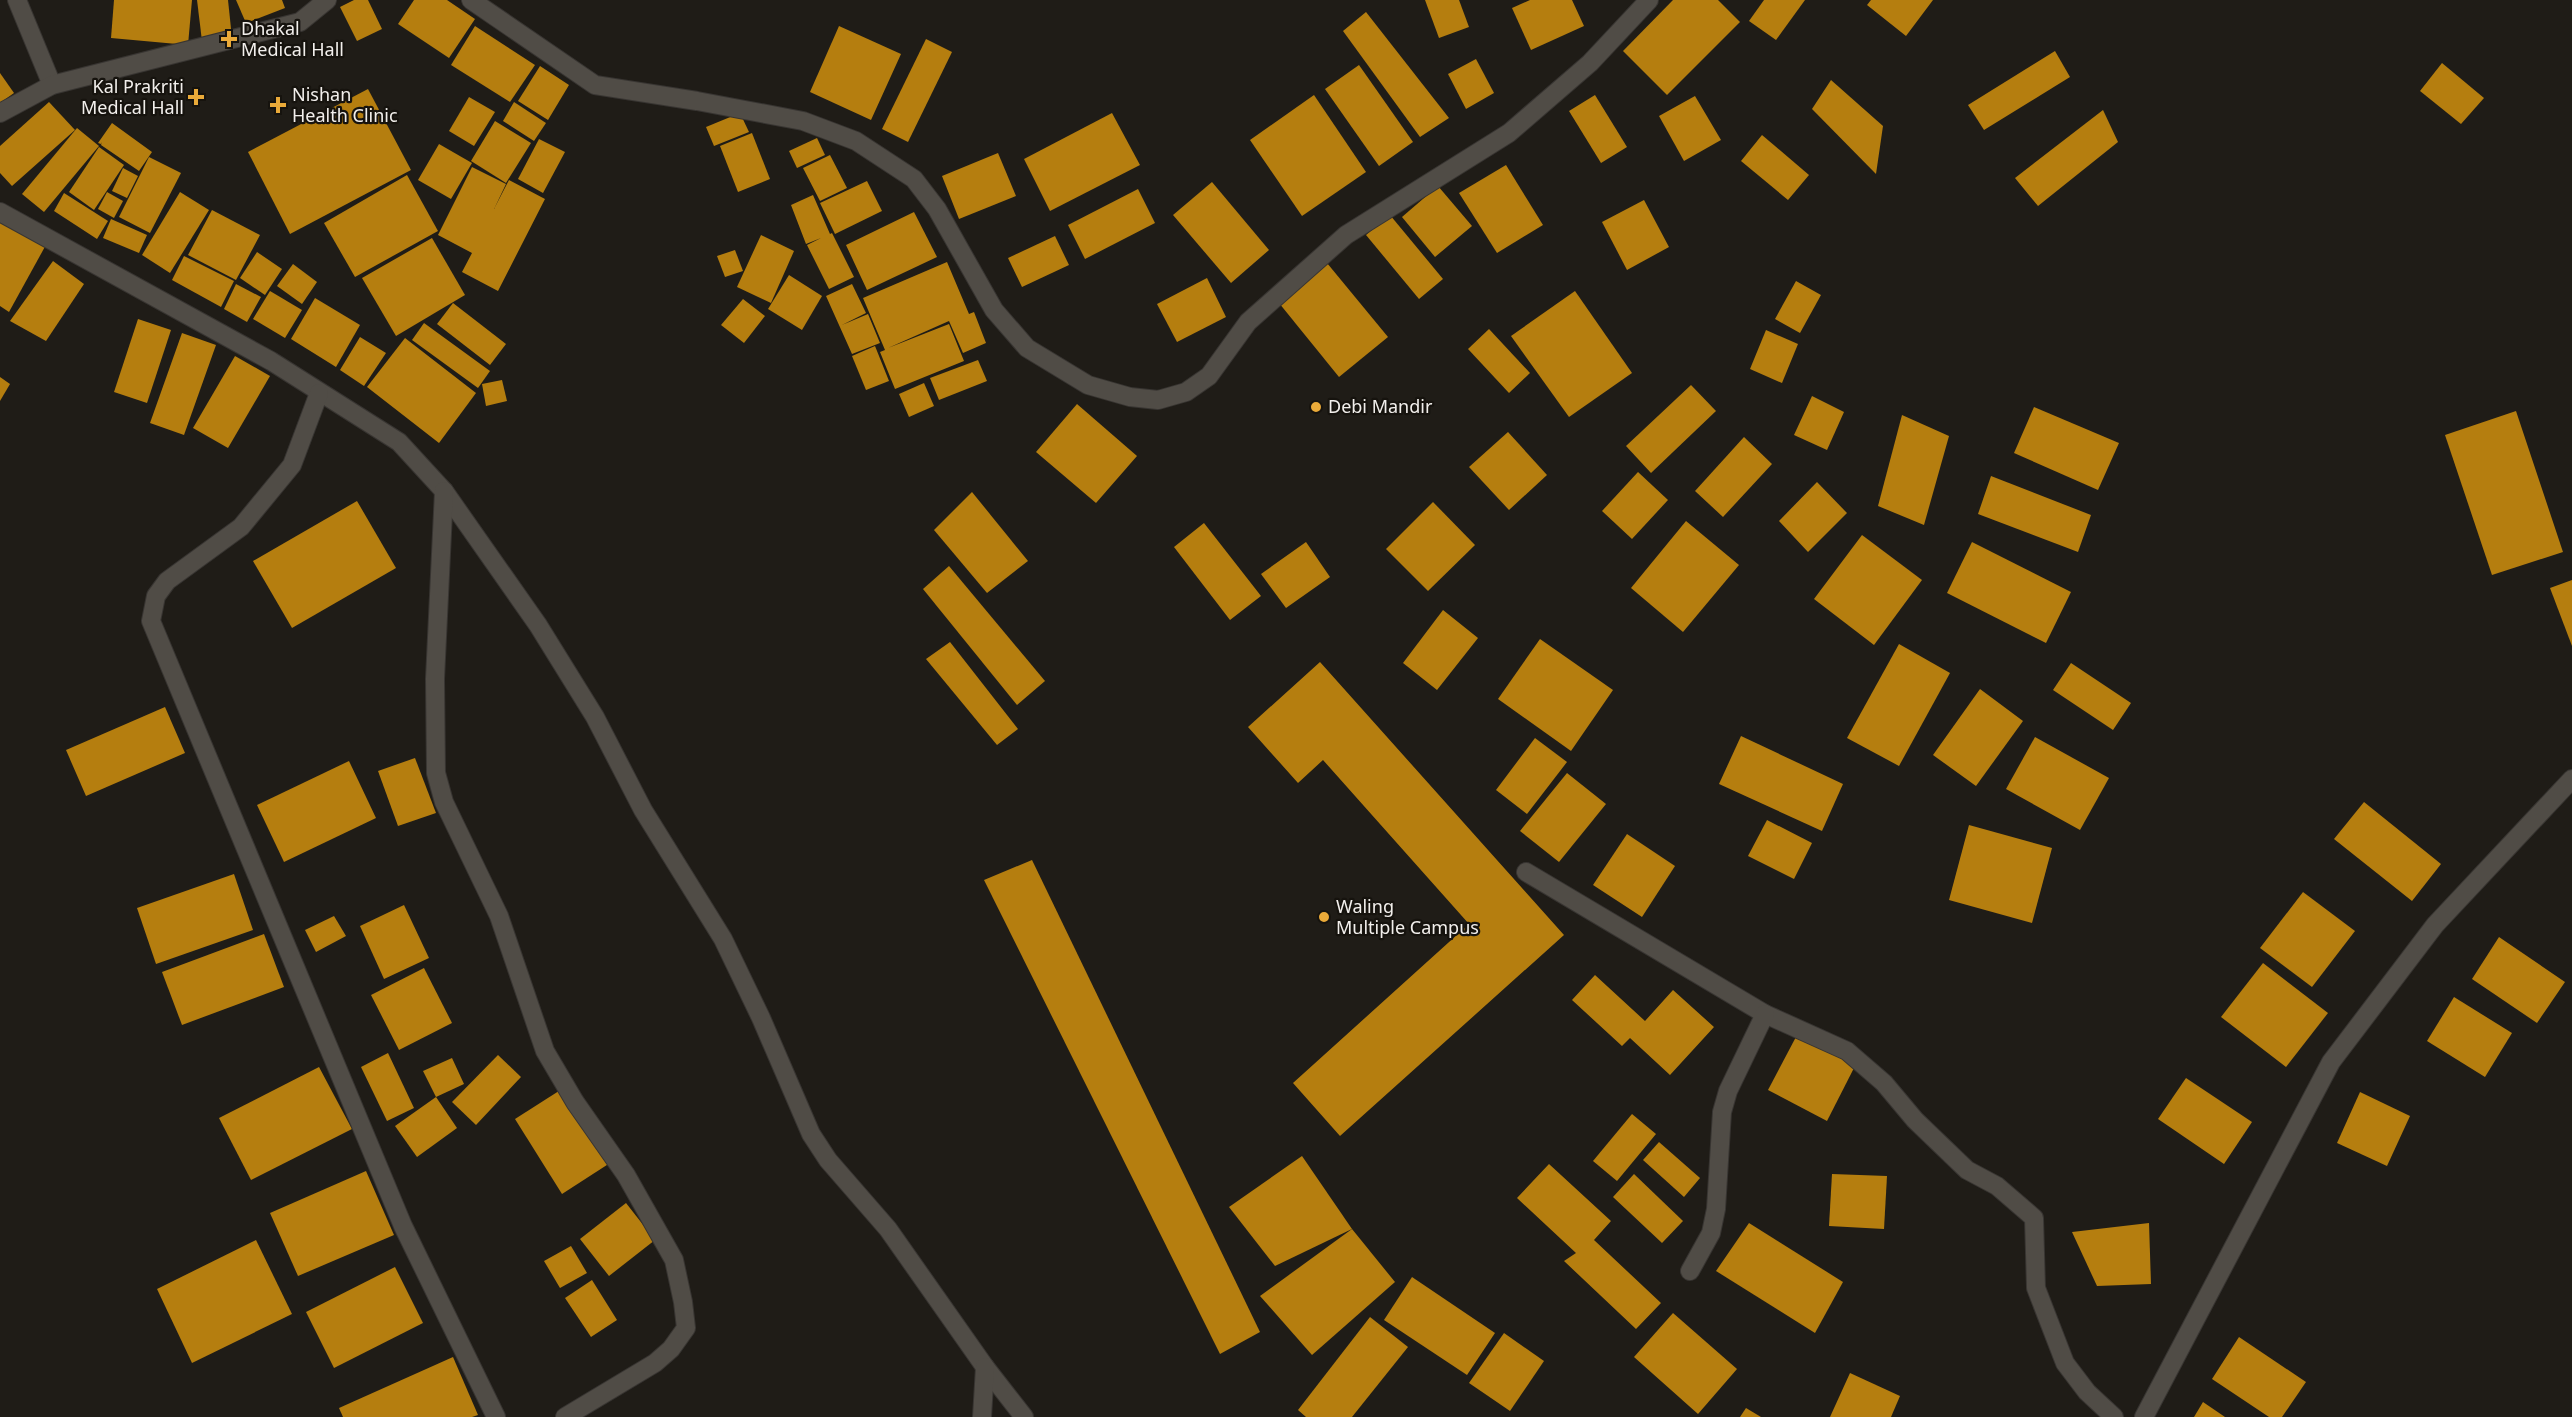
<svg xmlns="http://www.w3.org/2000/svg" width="2572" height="1417" viewBox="0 0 2572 1417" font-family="'Noto Sans',sans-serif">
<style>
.building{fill:#b57e0f}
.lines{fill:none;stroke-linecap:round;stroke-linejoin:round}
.minor-casing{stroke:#383532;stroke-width:20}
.minor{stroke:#504c46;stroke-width:18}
.poi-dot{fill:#eaaa39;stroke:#16130e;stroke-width:2}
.labels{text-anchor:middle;stroke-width:4.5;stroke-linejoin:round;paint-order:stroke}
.poi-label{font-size:18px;fill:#f2efec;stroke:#16130e;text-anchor:start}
</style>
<rect width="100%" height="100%" fill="#1f1c17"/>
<g class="building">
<path d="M 114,0 L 192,0 L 188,45 L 111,38 Z"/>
<path d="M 197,0 L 228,0 L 232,38 L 202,41 Z"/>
<path d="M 236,0 L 282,0 L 285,8 L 246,23 Z"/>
<path d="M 354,0 L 368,0 L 382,29 L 357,41 L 340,7 Z"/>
<path d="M 414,0 L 447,0 L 475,19 L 449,58 L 398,24 Z"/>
<path d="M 1425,0 L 1459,0 L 1469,27 L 1439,38 Z"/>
<path d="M 1530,0 L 1572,0 L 1584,26 L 1531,50 L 1512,8 Z"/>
<path d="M 1673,0 L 1718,0 L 1740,22 L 1667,95 L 1623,51 Z"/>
<path d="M 1764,0 L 1805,0 L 1776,40 L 1749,21 Z"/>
<path d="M 1871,0 L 1933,0 L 1906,36 L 1867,5 Z"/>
<path d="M 1366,12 L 1449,118 L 1420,137 L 1343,31 Z"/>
<path d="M 475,26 L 535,65 L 510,102 L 451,65 Z"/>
<path d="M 839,26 L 901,54 L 871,120 L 810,92 Z"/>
<path d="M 926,39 L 952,52 L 908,142 L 882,129 Z"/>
<path d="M 2055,51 L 2070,77 L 1984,130 L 1968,105 Z"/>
<path d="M 1476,59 L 1494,93 L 1466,109 L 1448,74 Z"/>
<path d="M 2442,63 L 2484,98 L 2461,124 L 2420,91 Z"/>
<path d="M 1359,65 L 1413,142 L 1379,166 L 1325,89 Z"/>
<path d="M 540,66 L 569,85 L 548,120 L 518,101 Z"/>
<path d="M 0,73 L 14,93 L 0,103 Z"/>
<path d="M 1831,80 L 1883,126 L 1876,174 L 1812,109 Z"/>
<path d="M 368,89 L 411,170 L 290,234 L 248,152 Z"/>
<path d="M 1314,95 L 1366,172 L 1302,216 L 1250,140 Z"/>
<path d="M 1595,95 L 1627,147 L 1601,163 L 1569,111 Z"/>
<path d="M 1695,96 L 1721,140 L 1684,161 L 1659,116 Z"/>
<path d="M 469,97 L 495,112 L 474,146 L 449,131 Z"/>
<path d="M 49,102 L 75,130 L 12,186 L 0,173 L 0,146 Z"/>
<path d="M 514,102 L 546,123 L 534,141 L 503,121 Z"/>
<path d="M 2103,110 L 2118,142 L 2038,206 L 2015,178 Z"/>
<path d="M 740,113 L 749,132 L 714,146 L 706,127 Z"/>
<path d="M 1112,113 L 1140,165 L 1050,211 L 1024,159 Z"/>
<path d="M 495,121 L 531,143 L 506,183 L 471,161 Z"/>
<path d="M 112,123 L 152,152 L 139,171 L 101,145 L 102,142 L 101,144 L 98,143 Z"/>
<path d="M 77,128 L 99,146 L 44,212 L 22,194 Z"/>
<path d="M 752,133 L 770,179 L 738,192 L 720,146 Z"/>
<path d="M 1762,135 L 1809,175 L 1788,200 L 1741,161 Z"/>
<path d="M 817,138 L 825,155 L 797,168 L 789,151 Z"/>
<path d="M 539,139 L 565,152 L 543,193 L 518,179 Z"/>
<path d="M 439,144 L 472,163 L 451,199 L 418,180 Z"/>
<path d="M 99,147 L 124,165 L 94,210 L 69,192 Z"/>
<path d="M 998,153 L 1016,196 L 959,219 L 942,176 Z"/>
<path d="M 830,155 L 847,188 L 820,201 L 803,168 Z"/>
<path d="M 149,157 L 181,173 L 150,233 L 119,217 Z"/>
<path d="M 1506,165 L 1543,225 L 1497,253 L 1459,193 Z"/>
<path d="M 472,167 L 506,184 L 494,209 L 509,180 L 545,199 L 498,291 L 462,272 L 472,253 L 438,235 Z"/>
<path d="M 123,168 L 138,176 L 127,198 L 112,191 Z"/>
<path d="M 407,175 L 438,231 L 355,277 L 324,223 Z"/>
<path d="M 867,181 L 882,211 L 835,234 L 820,203 Z"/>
<path d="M 1212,182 L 1269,250 L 1231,283 L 1173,215 Z"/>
<path d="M 1438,186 L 1472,226 L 1435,257 L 1402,217 Z"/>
<path d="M 1138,189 L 1155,223 L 1085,259 L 1068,225 Z"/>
<path d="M 107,192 L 123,201 L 114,218 L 98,209 Z"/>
<path d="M 180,192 L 209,210 L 170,273 L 142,255 Z"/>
<path d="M 64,193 L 108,221 L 97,239 L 54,211 Z"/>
<path d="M 813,195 L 830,234 L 832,233 L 854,277 L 829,289 L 807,245 L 821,238 L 806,244 L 791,205 Z"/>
<path d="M 1644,200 L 1669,247 L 1627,270 L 1602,222 Z"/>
<path d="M 212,210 L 260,235 L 236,280 L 188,255 Z"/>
<path d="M 914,212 L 937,257 L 867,290 L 846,245 Z"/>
<path d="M 1390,215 L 1443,279 L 1419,299 L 1366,235 Z"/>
<path d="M 0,217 L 47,243 L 9,312 L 0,306 Z"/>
<path d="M 111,219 L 147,235 L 139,253 L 103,238 Z"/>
<path d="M 761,235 L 794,251 L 771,303 L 737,287 Z"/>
<path d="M 1055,236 L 1069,265 L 1022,287 L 1008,258 Z"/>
<path d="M 432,238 L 465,295 L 396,336 L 362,278 Z"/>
<path d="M 735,250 L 743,271 L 725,277 L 717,256 Z"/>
<path d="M 257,252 L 282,269 L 265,295 L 240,278 Z"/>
<path d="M 184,256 L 234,281 L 221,307 L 172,280 Z"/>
<path d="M 53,261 L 84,284 L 46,341 L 10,321 Z"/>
<path d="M 947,262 L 969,314 L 974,312 L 986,343 L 963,353 L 949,321 L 888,348 L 949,324 L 964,361 L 895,389 L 880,352 L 885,350 L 863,298 Z"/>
<path d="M 1327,263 L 1388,337 L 1339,377 L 1279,303 Z"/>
<path d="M 293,264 L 317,282 L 302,304 L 277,286 Z"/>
<path d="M 789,275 L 822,296 L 802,330 L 768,309 Z"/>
<path d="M 1207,278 L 1226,317 L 1177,342 L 1157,304 Z"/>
<path d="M 1796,281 L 1821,295 L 1800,333 L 1775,319 Z"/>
<path d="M 236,284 L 261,297 L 247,322 L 224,309 Z"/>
<path d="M 852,284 L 866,313 L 842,325 L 868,314 L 880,343 L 852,354 L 826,296 Z"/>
<path d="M 270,291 L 302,310 L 285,338 L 253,319 Z"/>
<path d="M 1575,291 L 1632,373 L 1569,417 L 1511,336 Z"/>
<path d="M 315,298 L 360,325 L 336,367 L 291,339 Z"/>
<path d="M 743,299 L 765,316 L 744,343 L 721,325 Z"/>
<path d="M 453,303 L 506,344 L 490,365 L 437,324 Z"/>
<path d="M 138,319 L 171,330 L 147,403 L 114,392 Z"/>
<path d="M 424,323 L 490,371 L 478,388 L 412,340 Z"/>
<path d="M 1489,329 L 1530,373 L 1509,393 L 1468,349 Z"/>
<path d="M 1766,330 L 1798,344 L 1782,383 L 1750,369 Z"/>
<path d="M 182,333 L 216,345 L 184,435 L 150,423 Z"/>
<path d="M 360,337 L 386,353 L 364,386 L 340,370 Z"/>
<path d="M 405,338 L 476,393 L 439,443 L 367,387 Z"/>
<path d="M 875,346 L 889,381 L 866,390 L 852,356 Z"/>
<path d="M 235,356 L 270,376 L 228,448 L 193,428 Z"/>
<path d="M 978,360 L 987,381 L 939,400 L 930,378 Z"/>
<path d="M 0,377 L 10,384 L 0,401 Z"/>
<path d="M 502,380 L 507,401 L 486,406 L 482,384 Z"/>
<path d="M 924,383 L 934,406 L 909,417 L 899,394 Z"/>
<path d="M 1691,385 L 1716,411 L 1651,473 L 1626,446 Z"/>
<path d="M 1812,396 L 1844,412 L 1827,450 L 1794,435 Z"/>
<path d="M 1077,404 L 1137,456 L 1096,503 L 1036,452 Z"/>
<path d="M 2034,407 L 2119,443 L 2098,490 L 2014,453 Z"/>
<path d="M 2516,411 L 2563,552 L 2492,575 L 2445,435 Z"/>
<path d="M 1902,415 L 1949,436 L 1924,525 L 1878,506 Z"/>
<path d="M 1508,432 L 1547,475 L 1509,510 L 1469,467 Z"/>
<path d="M 1744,437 L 1772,464 L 1723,517 L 1695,491 Z"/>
<path d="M 1638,472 L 1668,500 L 1632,539 L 1602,511 Z"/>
<path d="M 1991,476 L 2091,515 L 2078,552 L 1978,514 Z"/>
<path d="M 1817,482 L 1847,513 L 1808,552 L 1779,521 Z"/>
<path d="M 972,492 L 1028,561 L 987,593 L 934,530 Z"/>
<path d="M 357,501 L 396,568 L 292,628 L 253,561 Z"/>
<path d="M 1433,502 L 1475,545 L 1428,591 L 1386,549 Z"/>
<path d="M 1686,521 L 1739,565 L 1683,632 L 1631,588 Z"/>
<path d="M 1204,523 L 1261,596 L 1230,620 L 1174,547 Z"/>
<path d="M 1862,535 L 1922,580 L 1874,645 L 1814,599 Z"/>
<path d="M 1306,542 L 1330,577 L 1286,608 L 1261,574 Z"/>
<path d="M 1972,542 L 2071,592 L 2046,643 L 1947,593 Z"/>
<path d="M 949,566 L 1045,681 L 1017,705 L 923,589 Z"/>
<path d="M 2572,580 L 2572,646 L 2550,588 Z"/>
<path d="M 1443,610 L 1478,638 L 1437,690 L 1403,663 Z"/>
<path d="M 1540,639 L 1613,690 L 1571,751 L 1498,699 Z"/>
<path d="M 950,642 L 1018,729 L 997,745 L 926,659 Z"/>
<path d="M 1899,644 L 1950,673 L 1899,766 L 1847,738 Z"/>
<path d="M 1320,662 L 1564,935 L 1340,1136 L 1293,1083 L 1469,924 L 1323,760 L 1298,783 L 1248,727 Z"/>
<path d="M 2071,663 L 2131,703 L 2113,730 L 2053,690 Z"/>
<path d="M 1980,689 L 2023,721 L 1976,786 L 1933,755 Z"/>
<path d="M 165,707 L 185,753 L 86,796 L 66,750 Z"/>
<path d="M 1741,736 L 1843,784 L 1822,831 L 1719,784 Z"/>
<path d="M 2035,737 L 2109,778 L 2080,830 L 2006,789 Z"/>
<path d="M 1535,738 L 1567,762 L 1527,814 L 1496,790 Z"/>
<path d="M 415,758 L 436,813 L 398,826 L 378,771 Z"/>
<path d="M 349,761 L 376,818 L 284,862 L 257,805 Z"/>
<path d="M 1567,773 L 1606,804 L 1559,862 L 1520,831 Z"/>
<path d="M 2364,802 L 2441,864 L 2412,901 L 2334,839 Z"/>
<path d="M 1767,820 L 1812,843 L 1794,879 L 1748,856 Z"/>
<path d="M 1969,825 L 2052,848 L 2032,923 L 1949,900 Z"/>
<path d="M 1627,834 L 1675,866 L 1642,917 L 1593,885 Z"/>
<path d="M 1032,860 L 1260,1332 L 1220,1354 L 984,880 Z"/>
<path d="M 234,874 L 253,930 L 156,964 L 137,908 Z"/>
<path d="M 2303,892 L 2355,931 L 2312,987 L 2260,948 Z"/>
<path d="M 404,905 L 429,958 L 384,979 L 360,926 Z"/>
<path d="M 334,916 L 346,936 L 316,952 L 305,930 Z"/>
<path d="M 264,934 L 284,987 L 182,1025 L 162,972 Z"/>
<path d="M 2499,937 L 2565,982 L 2537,1023 L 2472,979 Z"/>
<path d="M 2263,963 L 2328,1013 L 2286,1067 L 2221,1017 Z"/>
<path d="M 424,968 L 452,1023 L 399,1050 L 371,995 Z"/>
<path d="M 1595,975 L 1645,1021 L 1673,990 L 1714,1027 L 1670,1075 L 1630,1038 L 1622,1046 L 1572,1000 Z"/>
<path d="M 2454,997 L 2512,1033 L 2485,1077 L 2427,1041 Z"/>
<path d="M 1797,1035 L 1855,1066 L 1827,1121 L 1768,1090 Z"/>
<path d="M 388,1053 L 414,1108 L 387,1121 L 361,1067 Z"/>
<path d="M 498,1055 L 521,1077 L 476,1125 L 452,1102 Z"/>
<path d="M 452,1058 L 464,1084 L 436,1097 L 423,1071 Z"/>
<path d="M 319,1067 L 352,1129 L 251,1180 L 219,1118 Z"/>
<path d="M 2186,1078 L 2252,1122 L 2224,1164 L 2158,1119 Z"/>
<path d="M 562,1089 L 610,1163 L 562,1194 L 515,1119 Z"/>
<path d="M 2360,1092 L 2410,1116 L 2387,1166 L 2337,1143 Z"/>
<path d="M 436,1097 L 457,1128 L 417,1157 L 395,1126 Z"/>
<path d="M 1632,1114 L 1656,1134 L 1617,1181 L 1593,1161 Z"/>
<path d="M 1659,1142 L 1700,1178 L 1684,1197 L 1643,1160 Z"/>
<path d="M 1302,1156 L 1352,1229 L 1275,1266 L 1229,1207 Z"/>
<path d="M 1549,1164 L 1611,1221 L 1594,1240 L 1661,1303 L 1636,1329 L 1564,1261 L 1576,1253 L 1517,1198 Z"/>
<path d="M 366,1171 L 394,1235 L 298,1276 L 270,1213 Z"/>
<path d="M 1634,1174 L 1683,1221 L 1662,1243 L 1613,1197 Z"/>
<path d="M 1832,1174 L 1887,1176 L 1884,1229 L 1829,1226 Z"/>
<path d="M 626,1203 L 655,1240 L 609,1276 L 580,1239 Z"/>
<path d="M 1749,1223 L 1843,1282 L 1815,1333 L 1716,1271 Z"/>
<path d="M 2149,1223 L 2151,1284 L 2097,1286 L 2072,1232 Z"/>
<path d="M 1352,1229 L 1395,1282 L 1312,1355 L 1260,1296 Z"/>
<path d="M 256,1240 L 292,1314 L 192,1363 L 157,1289 Z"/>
<path d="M 571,1246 L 587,1273 L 560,1288 L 544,1261 Z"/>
<path d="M 395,1267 L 423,1323 L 334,1368 L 306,1312 Z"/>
<path d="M 1412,1277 L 1495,1333 L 1467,1375 L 1384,1320 Z"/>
<path d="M 592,1280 L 617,1320 L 591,1337 L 565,1298 Z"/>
<path d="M 1673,1313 L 1737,1369 L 1698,1414 L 1634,1357 Z"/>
<path d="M 1370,1317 L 1408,1347 L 1352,1417 L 1306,1417 L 1298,1410 Z"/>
<path d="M 1504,1333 L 1544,1361 L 1510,1411 L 1469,1383 Z"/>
<path d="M 2239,1337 L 2306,1382 L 2282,1417 L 2269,1417 L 2212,1379 Z"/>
<path d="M 453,1357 L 478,1415 L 472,1417 L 343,1417 L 339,1408 Z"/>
<path d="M 1850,1373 L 1900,1396 L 1891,1417 L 1830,1417 Z"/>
<path d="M 2203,1402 L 2225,1417 L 2194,1417 Z"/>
<path d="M 1746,1408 L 1761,1417 L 1740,1417 Z"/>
</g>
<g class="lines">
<defs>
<g id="minor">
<path d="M 17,0 L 52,85"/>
<path d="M 471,0 L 595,85 L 697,101 L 803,121 L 856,141 L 914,179 L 937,209 L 994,310 L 1027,348 L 1088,385 L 1130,397 L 1158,400 L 1186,392 L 1209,376 L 1248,322 L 1346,235 L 1509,133 L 1590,63 L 1649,0"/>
<path d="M 0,113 L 52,85 L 300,22 L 327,0"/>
<path d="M 0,212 L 271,361 L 399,442 L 444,491 L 538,625 L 595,717 L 643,810 L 723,939 L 761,1018 L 811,1134 L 828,1160 L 888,1229 L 985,1367 L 1024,1417"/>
<path d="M 319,393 L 292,465 L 241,527 L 167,581 L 156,596 L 151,621 L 403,1226 L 496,1417"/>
<path d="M 444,491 L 435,679 L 436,773 L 444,802 L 499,916 L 545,1051 L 575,1102 L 626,1175 L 674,1260 L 683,1302 L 686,1328 L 671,1349 L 655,1363 L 565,1417"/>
<path d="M 1526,872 L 1765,1014 L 1847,1051 L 1884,1083 L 1915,1120 L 1967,1170 L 1997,1186 L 2034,1218 L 2036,1288 L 2065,1363 L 2087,1392 L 2114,1417"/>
<path d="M 1690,1271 L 1711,1233 L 1716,1209 L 1722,1112 L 1728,1091 L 1765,1014"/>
<path d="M 982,1417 L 985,1367"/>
<path d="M 2144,1417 L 2331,1062 L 2435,925 L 2572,779"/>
</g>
</defs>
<use href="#minor" class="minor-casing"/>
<use href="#minor" class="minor"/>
</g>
<g class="poi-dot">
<path d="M226 30h6v6h6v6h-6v6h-6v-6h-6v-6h6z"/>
<path d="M193 88h6v6h6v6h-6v6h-6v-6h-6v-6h6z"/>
<path d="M275 96h6v6h6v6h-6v6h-6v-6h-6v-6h6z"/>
<circle cx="1316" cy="407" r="6"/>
<circle cx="1324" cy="917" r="6"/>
</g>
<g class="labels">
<g class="poi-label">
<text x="241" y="35">Dhakal<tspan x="241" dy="21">Medical Hall</tspan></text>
<text x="184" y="93" text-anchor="end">Kal Prakriti<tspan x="184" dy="21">Medical Hall</tspan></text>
<text x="292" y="101">Nishan<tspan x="292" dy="21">Health Clinic</tspan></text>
<text x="1328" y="413">Debi Mandir</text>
<text x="1336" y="913">Waling<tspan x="1336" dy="21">Multiple Campus</tspan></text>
</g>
</g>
</svg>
